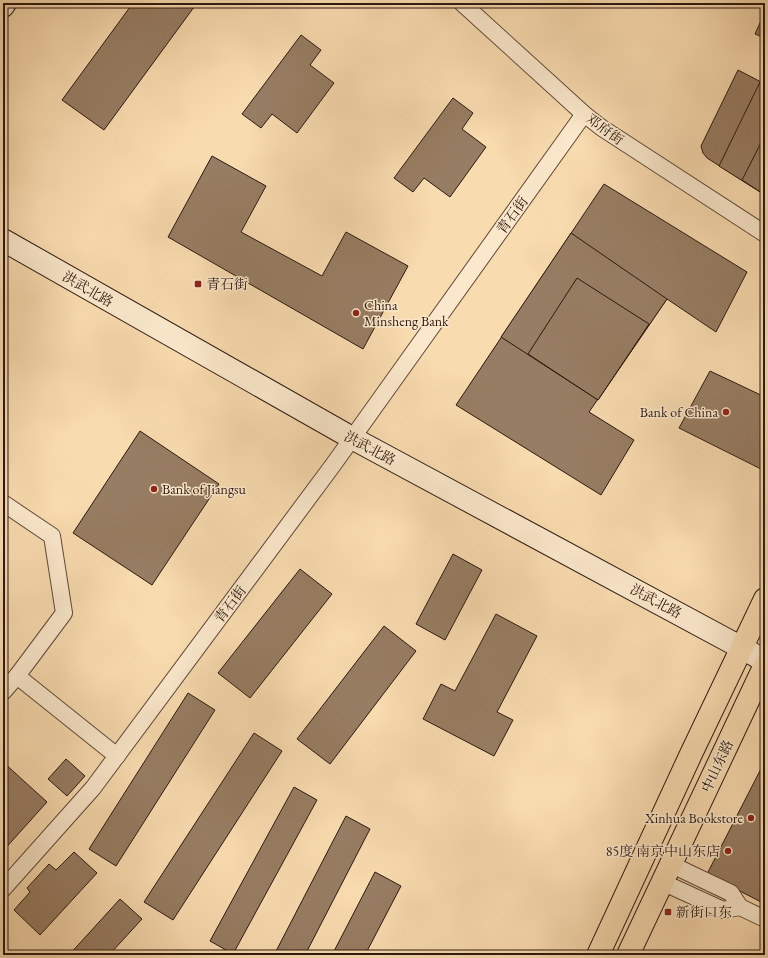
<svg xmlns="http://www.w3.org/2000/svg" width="768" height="958" viewBox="0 0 768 958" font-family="'EB Garamond','Noto Serif SC',serif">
<rect width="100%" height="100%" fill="#f9dbb0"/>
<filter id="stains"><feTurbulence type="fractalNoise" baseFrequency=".005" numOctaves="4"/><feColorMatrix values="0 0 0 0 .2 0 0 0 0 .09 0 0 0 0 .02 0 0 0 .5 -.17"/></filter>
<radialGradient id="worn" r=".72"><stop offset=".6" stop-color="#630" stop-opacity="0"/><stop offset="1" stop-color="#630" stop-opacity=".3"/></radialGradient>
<g fill="#977d63" stroke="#2c180f">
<polygon points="133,3 197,3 104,130 62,100"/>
<polygon points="765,12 765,38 755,34"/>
<polygon points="301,35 321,50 310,65 334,83 297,133 272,114 261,128 242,114"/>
<polygon points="738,70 765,84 765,195 707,158 703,153 701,146"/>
<polygon points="760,82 765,84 765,195 719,166"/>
<polygon points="453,98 473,113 462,129 486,147 450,197 424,178 413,192 394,178"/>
<polygon points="765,135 765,195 742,180"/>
<polygon points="212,156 266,186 241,232 322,276 346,232 408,266 363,349 168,237"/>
<polygon points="604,184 747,272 716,332 667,299 589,412 634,440 601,495 456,405"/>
<polygon points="571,233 667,299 598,400 501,337"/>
<polygon points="577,278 649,324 598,400 528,354"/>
<polygon points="710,371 765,397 765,471 679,428"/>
<polygon points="140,431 219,484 152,585 73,533"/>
<polygon points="453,554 482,570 445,640 416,624"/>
<polygon points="300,569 332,594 250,698 218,673"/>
<polygon points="496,614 537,636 497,712 513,720 494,756 423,719 441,684 455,691"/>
<polygon points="384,626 416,651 330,764 297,739"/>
<polygon points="188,693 215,710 116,866 89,849"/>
<polygon points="254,733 282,751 173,920 144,902"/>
<polygon points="66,759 85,776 67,796 48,779"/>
<polygon points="765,761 765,904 707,874"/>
<polygon points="3,762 47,802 3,851"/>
<polygon points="294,787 317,800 233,954 210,941"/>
<polygon points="346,816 370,829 305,955 274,955"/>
<polygon points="74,852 97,873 40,935 14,910 30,892 27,888 49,864 56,870"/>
<polygon points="375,872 401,886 365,955 332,955"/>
<polygon points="120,899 142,919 109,955 69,955"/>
</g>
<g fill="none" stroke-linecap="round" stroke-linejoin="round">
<g stroke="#5f4937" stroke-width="18">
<g id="street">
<polyline points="462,3 584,114 602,128 765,234"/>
<polyline points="3,503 52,536 64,613 17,676 3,692"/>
<polyline points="17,676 117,756"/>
<polyline points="670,864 731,893 740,907 765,919"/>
<polyline points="662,882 723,910 740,907"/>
<polyline points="3,889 93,788 333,465 584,114"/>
</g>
</g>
<g stroke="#2c180f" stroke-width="24">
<g id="secondary">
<polyline points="3,6 5,3"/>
<polyline points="3,240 352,438 742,648 765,661"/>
</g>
</g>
<g stroke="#2c180f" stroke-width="24">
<g id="primary">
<polyline points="598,955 691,754 765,599"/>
<polyline points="628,955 765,665"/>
</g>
</g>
<use href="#street" stroke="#fbe8cc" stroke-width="16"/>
<use href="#secondary" stroke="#fbe8cc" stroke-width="22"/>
<use href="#primary" stroke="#f9dbb0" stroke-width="22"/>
</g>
<g fill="#8f2418" stroke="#fbe8cc" stroke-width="1.5">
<rect x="194" y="280" width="8" height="8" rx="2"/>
<circle cx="356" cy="313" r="4"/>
<circle cx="726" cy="412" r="4"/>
<circle cx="154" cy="489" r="4"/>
<circle cx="751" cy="818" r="4"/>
<circle cx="728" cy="851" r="4"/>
<rect x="664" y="908" width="8" height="8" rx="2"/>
</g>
<g text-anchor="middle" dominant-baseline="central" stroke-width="3" stroke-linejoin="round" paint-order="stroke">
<g font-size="14" fill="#2c180f" stroke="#fbe8cc">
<text transform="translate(605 129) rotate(36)">邓府街</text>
<text transform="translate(512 215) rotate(-54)">青石街</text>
<text transform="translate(88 289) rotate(30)">洪武北路</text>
<text transform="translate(370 448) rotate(28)">洪武北路</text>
<text transform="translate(656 601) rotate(28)">洪武北路</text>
<text transform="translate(230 604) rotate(-53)">青石街</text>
<text transform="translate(717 766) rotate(-65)">中山东路</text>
</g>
<g font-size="14" fill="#2c180f" stroke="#fbe8cc" text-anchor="start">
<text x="206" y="284">青石街</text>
<text x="364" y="305">China<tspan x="364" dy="16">Minsheng Bank</tspan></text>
<text x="718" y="412" text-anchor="end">Bank of China</text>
<text x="162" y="489">Bank of Jiangsu</text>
<text x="743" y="818" text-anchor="end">Xinhua Bookstore</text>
<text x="720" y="851" text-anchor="end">85度 南京中山东店</text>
<text x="676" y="912">新街口东</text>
</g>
</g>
<rect width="768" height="958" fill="none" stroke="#f9dbb0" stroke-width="16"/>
<rect x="4" y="4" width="760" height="950" fill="none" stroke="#2c180f" stroke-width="2"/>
<rect x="8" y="8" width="752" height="942" fill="none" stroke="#2c180f"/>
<rect width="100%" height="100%" filter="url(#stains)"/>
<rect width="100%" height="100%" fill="url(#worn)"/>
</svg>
